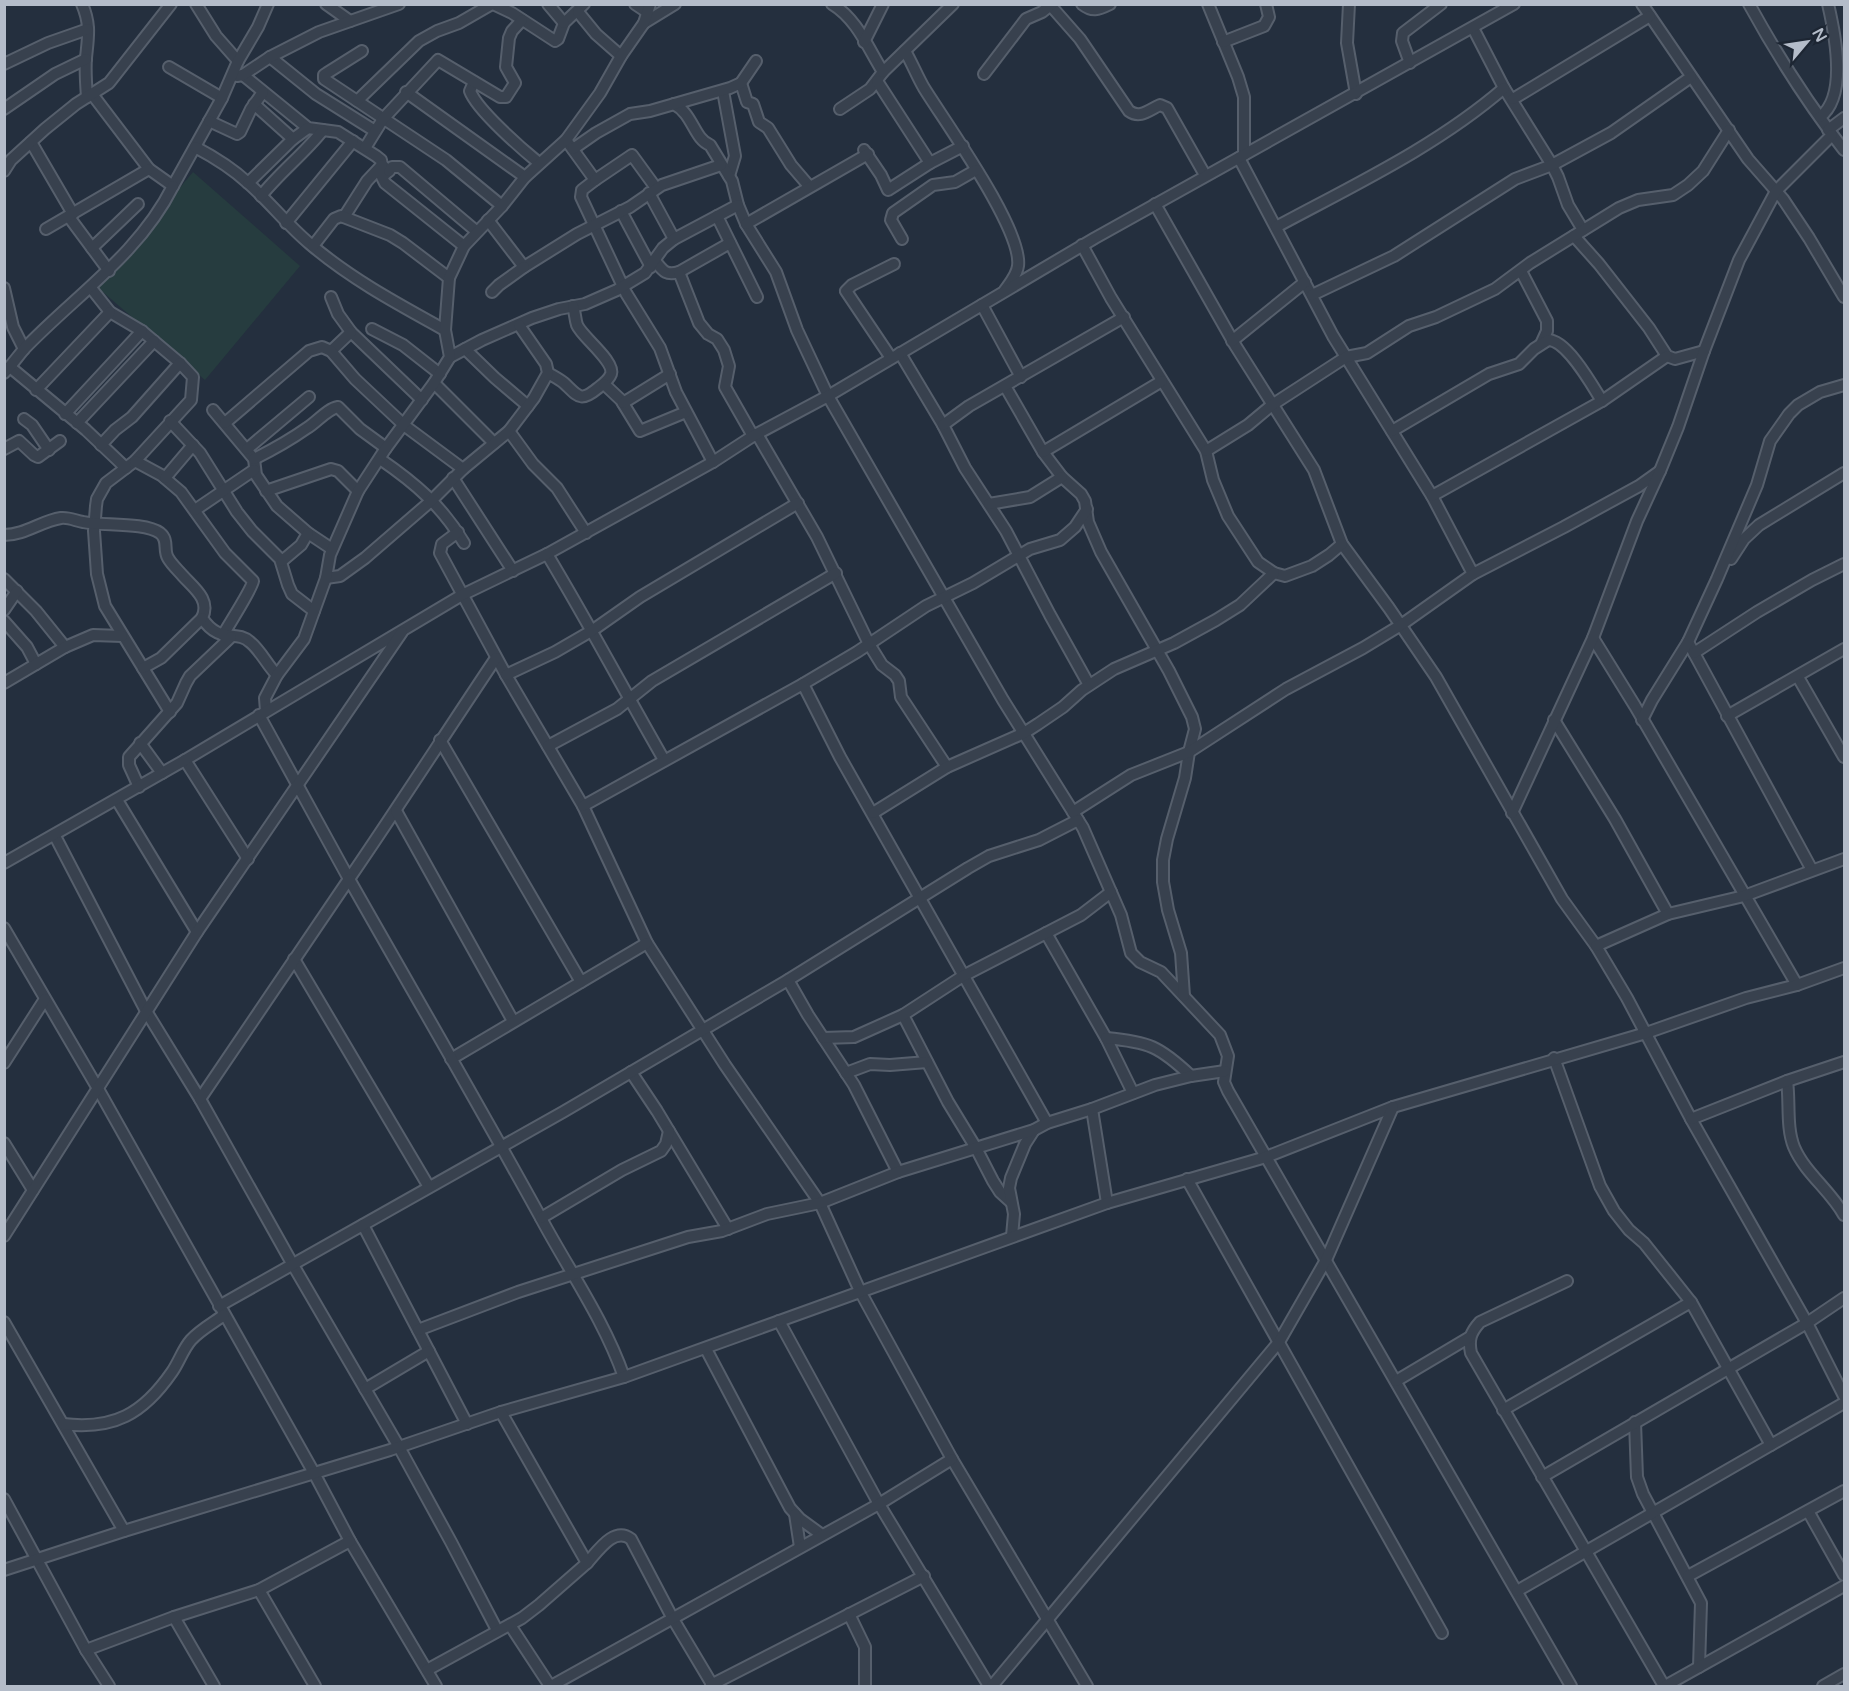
<svg xmlns="http://www.w3.org/2000/svg" width="1849" height="1691" viewBox="0 0 1849 1691" font-family="'Varela Round',sans-serif">
<rect width="100%" height="100%" fill="#242f3e"/>
<polygon fill="#263c3f" points="193,172 300,266 205,380 97,287"/>
<g fill="none" stroke-linecap="round" stroke-linejoin="round">
<g stroke="#565f6c" stroke-width="14">
<g id="street">
<path d="M82 4C91 25 88 37 86 58 85 70 86 84 87 97"/>
<polyline points="196,4 216,36 238,61"/>
<polyline points="326,4 350,21"/>
<polyline points="493,4 512,13 555,41 558,39 564,23 584,4"/>
<polyline points="548,4 564,23"/>
<polyline points="635,4 647,12"/>
<path d="M832 4C857 19 868 48 883 72L870 89 840 109"/>
<path d="M1082 4C1092 12 1098 10 1110 4"/>
<polyline points="1208,4 1238,77 1244,97 1244,155"/>
<polyline points="1349,4 1347,43 1356,94"/>
<polyline points="1642,4 1748,159 1783,199 1809,238 1844,297"/>
<path d="M1749 4C1777 55 1809 105 1844 150"/>
<path d="M1051 6 1080 39 1129 111C1140 119 1149 110 1160 105L1167 108 1205 175"/>
<polyline points="578,12 596,34 621,56"/>
<polyline points="644,23 675,4"/>
<polyline points="1473,28 1504,88 1552,165 1558,177 1568,205 1583,230"/>
<polyline points="864,42 883,4"/>
<polyline points="1223,42 1264,26 1269,17 1266,4"/>
<polyline points="362,51 327,73 324,75 324,79 446,160 502,206"/>
<path d="M905 51C912 63 917 76 924 88 945 122 1023 230 1018 266 1017 275 1010 283 1005 290"/>
<polyline points="270,57 316,94 375,131"/>
<polyline points="1410,63 1402,41 1403,33 1441,4"/>
<polyline points="4,64 48,43 88,29"/>
<polyline points="169,67 222,98"/>
<polyline points="883,72 953,4"/>
<polyline points="984,74 1026,19 1042,12 1052,4"/>
<polyline points="243,75 308,128 338,132 376,156 381,160 382,165 389,171 382,177 385,183 464,246"/>
<polyline points="237,76 243,75 270,57 319,32 399,4"/>
<polyline points="877,81 930,163"/>
<path d="M474 82 470 91C477 110 522 149 539 163"/>
<polyline points="741,83 747,102 753,104 759,122 768,128 791,165 809,186"/>
<polyline points="723,91 735,156 729,176"/>
<polyline points="406,92 525,177"/>
<polyline points="92,94 149,169 173,186 222,98 238,61 258,27 268,4"/>
<polyline points="1513,99 1650,16"/>
<polyline points="357,101 419,41 437,31 459,23 492,4"/>
<polyline points="254,104 293,139"/>
<path d="M674 104C693 114 694 139 710 145L732 181 738 205 746 224 776 272 797 330 828 396 1003 700 1083 828 1121 915 1131 953 1140 962 1161 972 1220 1035 1228 1056 1224 1082 1228 1091 1571 1686"/>
<polyline points="4,109 55,74 86,59"/>
<path d="M1820 117C1848 96 1835 34 1828 4"/>
<polyline points="209,121 237,134 240,132 251,109 263,92"/>
<polyline points="1828,130 1844,118"/>
<polyline points="566,140 595,180 582,190 581,197 626,293 660,348 676,392 713,462"/>
<polyline points="31,142 73,214"/>
<path d="M195 147C214 157 232 168 248 183 270 202 287 225 310 244 351 279 398 304 445 330"/>
<polyline points="365,148 383,119 438,60 500,97 506,97 515,83 506,67 509,38 512,31 522,20"/>
<polyline points="573,149 596,133 630,114 650,111 730,88 741,83 756,61"/>
<polyline points="864,150 881,175 888,190 930,163 963,146"/>
<polyline points="1239,158 1333,336 1432,496 1473,574"/>
<polyline points="4,171 11,160 45,129 76,104 109,83 171,4"/>
<polyline points="389,171 392,167 400,167 476,231"/>
<polyline points="595,180 632,155 656,188"/>
<polyline points="248,183 293,139 308,128"/>
<polyline points="649,193 674,239"/>
<path d="M261 196C280 172 304 154 323 130"/>
<polyline points="1155,204 1235,345 1314,470 1342,544 1389,608 1436,677 1562,899 1596,946 1627,998 1691,1119 1807,1323 1844,1396"/>
<polyline points="621,211 651,267"/>
<polyline points="717,216 757,297"/>
<polyline points="69,217 109,271"/>
<polyline points="344,217 367,181 382,165"/>
<polyline points="488,220 524,267 577,234 630,207 662,185 721,165"/>
<polyline points="286,223 353,141"/>
<polyline points="746,224 868,154"/>
<path d="M1276 227C1354 185 1437 146 1504 88"/>
<polyline points="46,229 149,169"/>
<polyline points="1574,236 1599,264 1649,328 1667,356 1675,359 1704,351"/>
<polyline points="902,239 891,220 893,213 933,185 955,182 976,170"/>
<polyline points="1082,245 1111,298 1206,451 1213,480 1228,516 1258,562 1274,573 1285,576 1312,566 1329,555 1342,544"/>
<polyline points="313,246 334,219 341,216 390,235 403,243 449,278"/>
<polyline points="92,248 138,204"/>
<path d="M655 261C663 271 666 276 679 272L730 243"/>
<polyline points="1521,271 1547,321 1547,331 1542,342"/>
<polyline points="679,272 699,323 708,334 717,339 724,350 729,366 725,387 753,436"/>
<polyline points="4,288 13,327 24,349"/>
<polyline points="91,288 110,312 142,331 180,363 193,377 191,400 135,461 106,483 97,499 96,506 94,531 97,574 105,606 170,712"/>
<polyline points="492,292 499,285 524,267"/>
<polyline points="1312,295 1394,256 1515,179 1552,165 1611,133 1691,77"/>
<polyline points="331,297 338,314 351,332 422,400"/>
<polyline points="982,305 1021,377"/>
<polyline points="372,329 403,345 440,374"/>
<polyline points="1232,341 1305,282"/>
<polyline points="465,349 495,378 528,406"/>
<polyline points="331,351 351,332"/>
<polyline points="900,353 943,425 965,468 1006,531 1050,615 1089,685"/>
<polyline points="450,357 482,340 532,318 559,309 585,304 617,290 645,273 663,248 674,239 738,205"/>
<polyline points="891,358 846,291 852,285 894,264"/>
<polyline points="10,367 86,430 126,468"/>
<path d="M4 373C12 365 18 356 25 348 76 295 139 254 173 186"/>
<path d="M548 373C553 376 559 379 564 383 578 396 580 403 598 388 602 385 609 380 611 374 615 361 582 337 577 325 575 319 575 312 573 306"/>
<polyline points="434,383 494,443"/>
<polyline points="604,384 621,400 640,431 686,412"/>
<polyline points="1005,386 1043,452 1062,477 1081,494 1085,501 1088,522 1101,552 1169,671 1192,717 1195,729 1189,752 1185,778 1167,839 1163,860 1163,882 1168,910 1181,953 1184,996"/>
<polyline points="36,390 110,312"/>
<polyline points="623,403 670,374"/>
<polyline points="213,410 254,459 256,475 277,506 308,533 332,549"/>
<polyline points="65,414 142,331"/>
<polyline points="24,419 32,425 49,450"/>
<polyline points="170,421 200,453 237,512 252,531 280,559 288,585 292,594 314,611"/>
<polyline points="77,423 154,341"/>
<polyline points="225,423 309,351 322,347 331,351 355,379 405,426 463,469"/>
<polyline points="943,425 969,406 1124,317"/>
<polyline points="509,431 533,464 557,488 586,533"/>
<path d="M1392 431 1489 374 1519 364 1534 349 1548 340C1567 340 1592 385 1602 401"/>
<polyline points="757,434 817,537 869,644 882,665 895,675 899,681 901,697 947,767"/>
<polyline points="101,445 115,430 132,417 180,363"/>
<polyline points="4,449 19,441 34,455 38,457 60,441"/>
<polyline points="247,449 309,397"/>
<polyline points="1206,451 1248,425 1272,405 1346,357 1367,353 1409,326 1436,317 1495,289 1530,263 1619,208 1638,200 1673,195 1688,185 1703,171 1729,130"/>
<polyline points="1043,452 1162,381"/>
<path d="M254 459C272 450 290 440 307 428 317 422 327 409 338 407L360 429 386 448"/>
<path d="M380 459C415 483 442 506 464 543"/>
<path d="M135 461 161 475 181 492 225 553 253 581C252 589 229 624 223 635"/>
<polyline points="165,478 193,445"/>
<polyline points="453,478 513,571"/>
<polyline points="266,491 331,469 338,471 358,491"/>
<polyline points="1432,496 1602,401 1667,356"/>
<polyline points="989,504 1030,497 1062,477"/>
<polyline points="195,510 254,470"/>
<polyline points="458,532 442,544 440,553 506,675 583,806 647,943 725,1065 820,1203 860,1291 952,1459 1087,1686"/>
<path d="M4 535C25 535 41 521 61 518 69 517 76 521 83 522 102 526 145 522 160 533 169 540 163 550 168 558 172 565 178 570 183 576 194 588 211 600 202 618 220 645 236 629 250 642 261 651 267 665 277 675"/>
<path d="M547 554C588 622 625 692 664 760"/>
<polyline points="1731,559 1744,539 1759,525 1844,473"/>
<polyline points="282,561 301,545 308,533"/>
<polyline points="326,578 340,576 365,558 431,501 463,469 509,431 534,398 548,373 546,364 519,325"/>
<polyline points="4,579 36,611 65,647"/>
<polyline points="4,610 17,591"/>
<polyline points="4,621 27,647 36,664"/>
<polyline points="1593,638 1635,706 1797,985"/>
<polyline points="1688,642 1812,870"/>
<polyline points="1694,653 1757,612 1812,580 1844,564"/>
<polyline points="143,668 161,658 202,618"/>
<polyline points="506,675 555,652 593,630 640,597 798,503"/>
<polyline points="1798,677 1844,757"/>
<polyline points="4,683 65,647 93,635 122,636"/>
<polyline points="803,684 857,652 926,606 973,583 1030,549 1060,540 1075,527 1087,509"/>
<polyline points="266,711 265,698 277,675 304,639 326,578 330,555 358,491 386,448 434,383 450,357 445,330 449,278 464,246 502,206 525,177 566,140 600,93 621,56 644,23 650,4"/>
<path d="M259 715 349 879C399 806 447 731 496 658"/>
<polyline points="1727,716 1844,649"/>
<polyline points="1554,720 1615,819 1668,914"/>
<polyline points="1642,720 1652,700 1688,642 1717,579 1757,485 1770,441 1789,414 1798,405 1820,392 1844,385"/>
<polyline points="440,740 581,982"/>
<polyline points="140,743 162,773"/>
<polyline points="548,746 617,709 652,681 836,573"/>
<polyline points="185,760 248,859"/>
<polyline points="139,787 129,765 129,757 177,703 186,683 190,676 231,637"/>
<polyline points="117,800 197,932"/>
<polyline points="583,806 803,684 840,757 1047,1123"/>
<polyline points="396,811 513,1021"/>
<polyline points="1073,812 1131,775 1189,752 1286,689 1363,648 1401,625 1473,574 1564,527 1639,486 1660,471"/>
<polyline points="873,813 947,767 1024,733 1038,724 1063,707 1082,690 1114,669 1174,643 1216,620 1240,605 1274,573"/>
<polyline points="1512,813 1593,638 1637,521 1660,471 1678,427 1704,351 1739,260 1776,191 1832,135"/>
<polyline points="55,836 146,1011 200,1099 293,1265 399,1447 451,1542 497,1630"/>
<polyline points="4,863 185,760 462,595 547,554 713,462 753,436 828,396 1095,238 1514,4"/>
<polyline points="4,928 97,1087 314,1473 350,1541 436,1686"/>
<polyline points="1046,933 1106,1038 1133,1093"/>
<polyline points="1596,946 1668,914 1744,896 1844,859"/>
<polyline points="294,959 429,1187"/>
<polyline points="788,980 808,1015 854,1085 898,1172"/>
<polyline points="903,1015 948,1102 976,1148 993,1181 1000,1192 1011,1202"/>
<polyline points="823,1038 854,1037 903,1015 963,976 1081,915 1111,892"/>
<path d="M1106 1038C1149 1042 1159 1046 1191 1076"/>
<polyline points="1554,1058 1600,1186 1614,1211 1629,1230 1644,1243 1691,1302 1771,1445"/>
<polyline points="451,1059 647,943"/>
<polyline points="4,1063 45,999"/>
<polyline points="631,1072 657,1111 728,1229"/>
<polyline points="846,1073 870,1064 890,1065 927,1062"/>
<path d="M1787 1081C1790 1102 1786 1127 1794 1147 1805 1173 1830 1190 1844 1215"/>
<path d="M200 1099 349 879C413 992 479 1105 542 1220 570 1272 604 1320 624 1377"/>
<polyline points="1092,1109 1107,1203"/>
<polyline points="1691,1119 1787,1081 1844,1062"/>
<polyline points="4,1143 33,1190"/>
<polyline points="1187,1179 1442,1633"/>
<polyline points="541,1218 622,1170 661,1151 666,1144 669,1131"/>
<polyline points="363,1225 467,1424"/>
<polyline points="4,1236 197,932 402,632"/>
<polyline points="1012,1236 1014,1214 1009,1188 1011,1178 1025,1144 1034,1130"/>
<path d="M1567 1281 1480 1322C1471 1332 1468 1339 1471 1353L1664 1686"/>
<polyline points="219,1306 563,1112 788,980 968,868 989,856 1039,840 1078,820"/>
<polyline points="779,1321 879,1504 989,1686"/>
<polyline points="4,1322 124,1531"/>
<polyline points="418,1330 518,1292 688,1237 722,1231 767,1214 820,1203 898,1172 1034,1130 1047,1123 1092,1109 1155,1085 1191,1076 1225,1071"/>
<polyline points="706,1349 790,1508 800,1519 822,1535"/>
<polyline points="1396,1381 1470,1337"/>
<polyline points="365,1389 429,1351"/>
<polyline points="1503,1410 1691,1302"/>
<polyline points="1635,1422 1637,1477 1643,1494 1701,1603 1699,1667"/>
<path d="M63 1424C114 1430 143 1414 172 1372 179 1362 183 1349 191 1340 200 1330 213 1323 224 1315"/>
<polyline points="1542,1477 1807,1323 1844,1298"/>
<polyline points="4,1499 86,1650 109,1686"/>
<polyline points="1808,1511 1844,1575"/>
<polyline points="795,1514 800,1547"/>
<path d="M587 1563C598 1551 614 1526 631 1539L673 1619 713 1686"/>
<polyline points="4,1570 124,1531 390,1450 501,1412 624,1377 1107,1203 1266,1157 1393,1107 1646,1033 1746,998 1797,985 1844,968"/>
<polyline points="1688,1576 1844,1491"/>
<polyline points="259,1590 315,1686"/>
<polyline points="1517,1591 1844,1403"/>
<polyline points="849,1614 865,1647 865,1686"/>
<polyline points="174,1617 214,1686"/>
<polyline points="510,1625 550,1686"/>
<polyline points="86,1650 174,1617 259,1590 350,1541"/>
<polyline points="427,1670 522,1618 539,1605 587,1563 501,1412"/>
<polyline points="711,1685 924,1576"/>
<polyline points="551,1686 879,1504 952,1459"/>
<polyline points="992,1686 1279,1342 1326,1260 1393,1107"/>
<polyline points="1665,1686 1844,1586"/>
<polyline points="1823,1686 1844,1674"/>
</g>
</g>
<use href="#street" stroke="#38414e" stroke-width="10"/>
</g>
<rect width="1849" height="1691" fill="none" stroke="#b4bcc9" stroke-width="12"/>
<g transform="translate(1807 42) rotate(61)" stroke="#1d2633" stroke-width="4.5" paint-order="stroke">
<path d="M0-4.5L10 22L0 15L-10 22Z" fill="#b4bcc9"/>
<text y="-9" font-size="16" font-weight="bold" text-anchor="middle" fill="#b4bcc9">N</text>
</g>
</svg>
